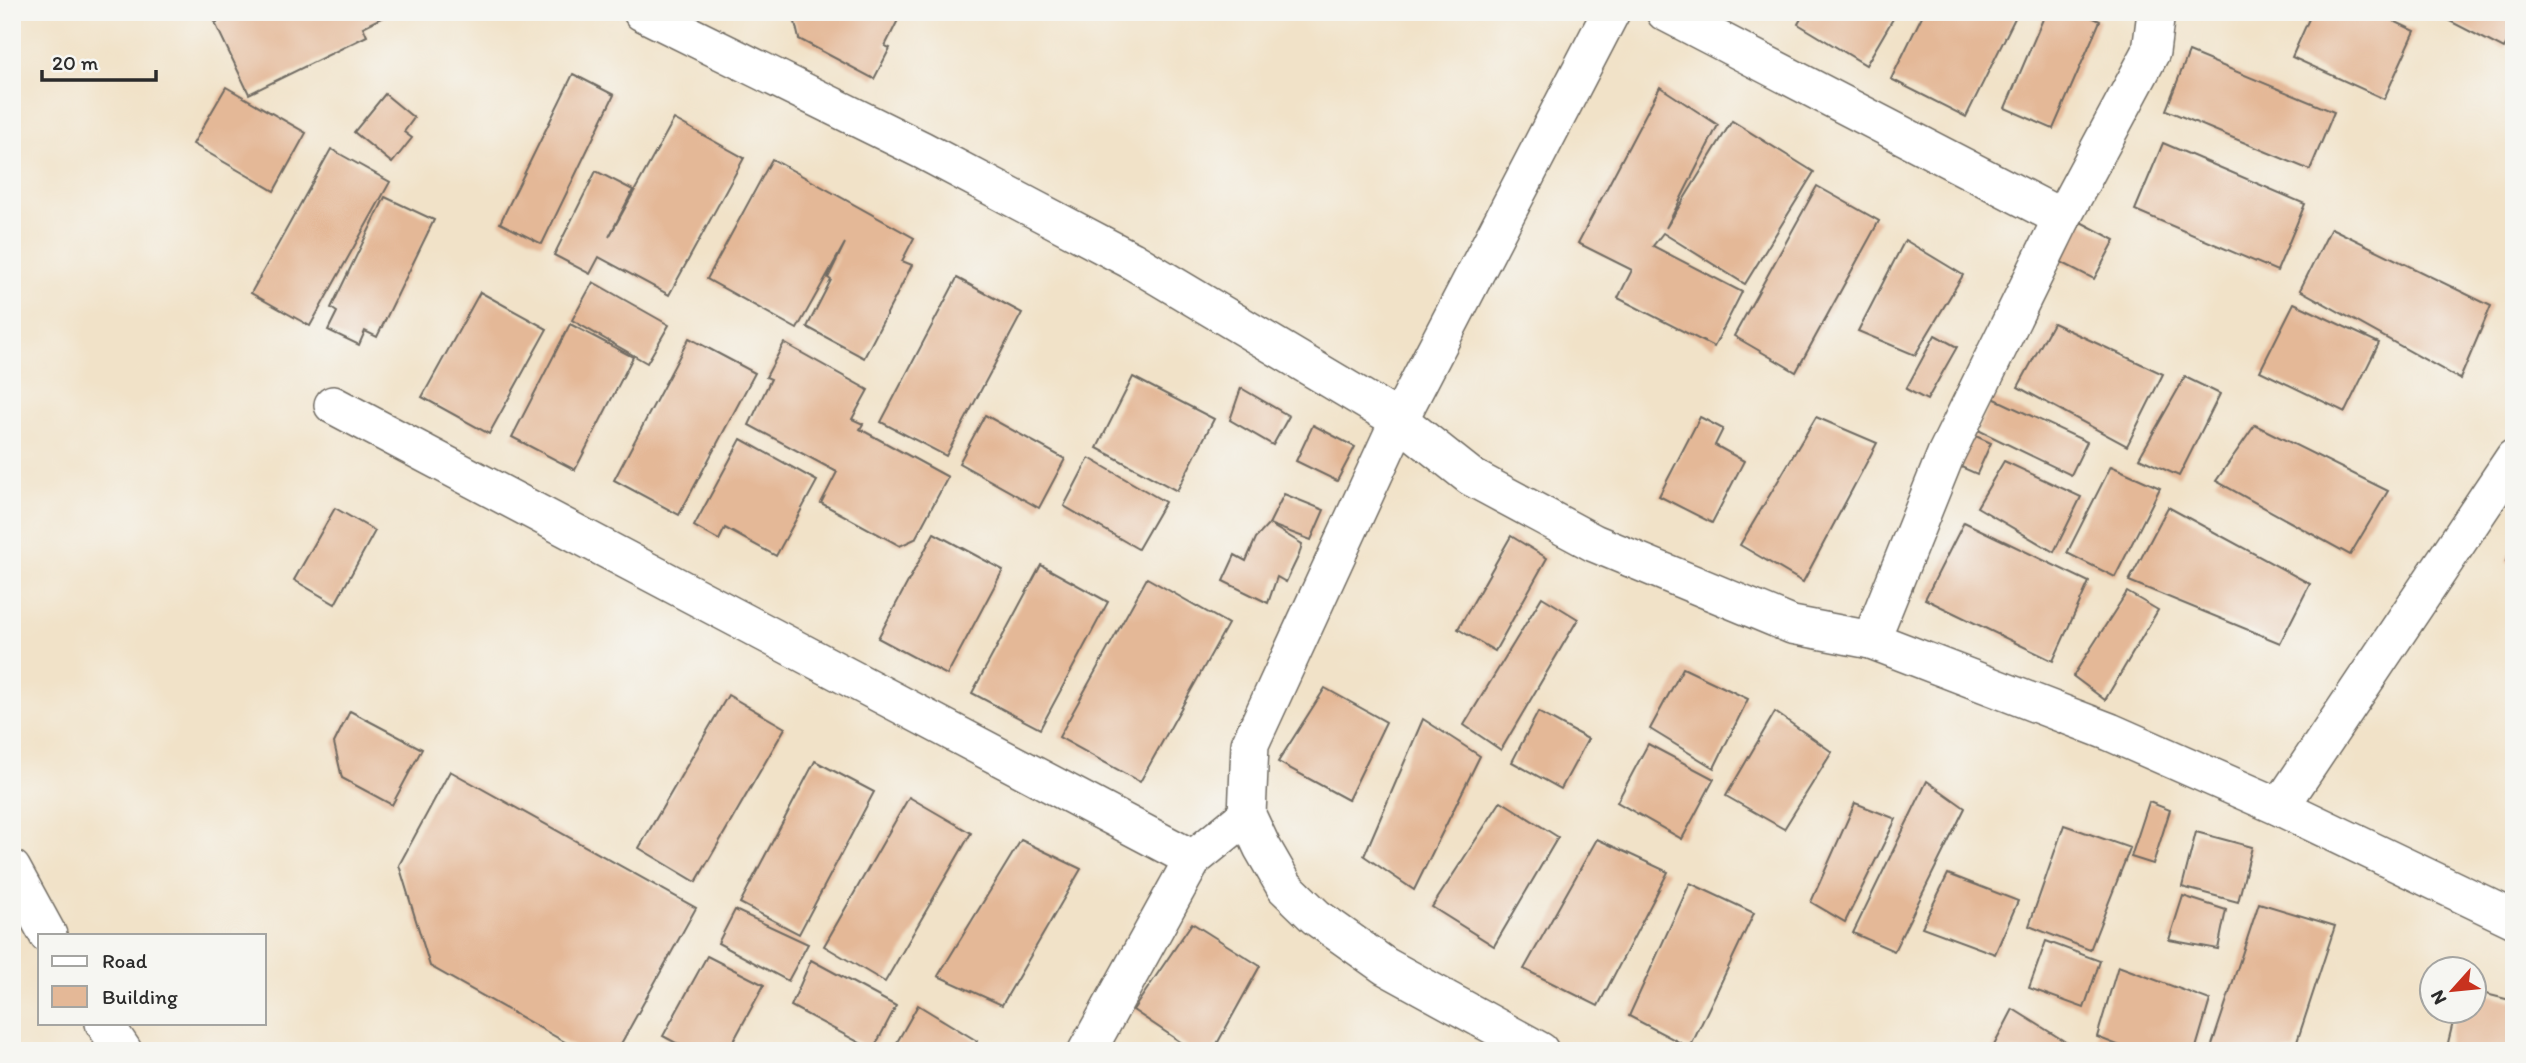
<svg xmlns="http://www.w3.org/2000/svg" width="2526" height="1063" viewBox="0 0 2526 1063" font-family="Itim,sans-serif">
<rect width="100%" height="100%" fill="#f6f6f2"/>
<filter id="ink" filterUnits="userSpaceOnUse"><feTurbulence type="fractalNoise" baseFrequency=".0143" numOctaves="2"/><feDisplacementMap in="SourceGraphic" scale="14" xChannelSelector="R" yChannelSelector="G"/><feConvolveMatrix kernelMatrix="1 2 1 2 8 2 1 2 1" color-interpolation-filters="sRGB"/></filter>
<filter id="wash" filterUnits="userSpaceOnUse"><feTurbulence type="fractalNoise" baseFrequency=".00686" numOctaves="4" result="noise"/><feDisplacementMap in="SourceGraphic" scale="28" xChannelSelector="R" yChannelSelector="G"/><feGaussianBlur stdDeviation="1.57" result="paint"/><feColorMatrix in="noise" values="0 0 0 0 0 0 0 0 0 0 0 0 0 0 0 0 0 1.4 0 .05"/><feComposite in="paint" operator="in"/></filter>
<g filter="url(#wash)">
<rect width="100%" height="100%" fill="#f1e2c8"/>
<g id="blocks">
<g fill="#e4b897">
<polygon points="236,12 393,12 363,27 367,36 249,94 215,23"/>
<polygon points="777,12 902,12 885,46 890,48 874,79 799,39 795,22"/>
<polygon points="1805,12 1897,12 1866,65 1798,24"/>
<polygon points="1924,12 2018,12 1966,117 1891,79"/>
<polygon points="2046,12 2081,12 2100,21 2053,129 2005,108"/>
<polygon points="2312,12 2375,12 2415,31 2384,99 2292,57"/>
<polygon points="2442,12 2514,12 2514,31 2504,49 2440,16"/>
<polygon points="2189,52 2334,112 2310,170 2166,110"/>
<polygon points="573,74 614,95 542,244 500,223"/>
<polygon points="226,87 306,133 274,191 193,144"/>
<polygon points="1660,87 1718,125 1666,228 1732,121 1814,172 1745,284 1663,233 1653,246 1742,292 1714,347 1618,298 1632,270 1578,243"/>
<polygon points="385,94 414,118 404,132 412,138 392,163 354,132"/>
<polygon points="674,119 744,158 669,295 599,257 590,274 554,255 596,171 633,190 609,237"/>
<polygon points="2163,143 2305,204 2277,271 2135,210"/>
<polygon points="331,149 390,182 310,326 251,293"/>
<polygon points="772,159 914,238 902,261 912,265 864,358 807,327 831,280 828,278 845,243 797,329 707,279"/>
<polygon points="1817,186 1879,221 1796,372 1734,336"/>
<polygon points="385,197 434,220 377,337 365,331 359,345 328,330 337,312 331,308"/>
<polygon points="2073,218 2115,240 2094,279 2053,258"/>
<polygon points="2331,228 2491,306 2460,379 2300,290"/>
<polygon points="1905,240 1963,275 1915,355 1858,331"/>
<polygon points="957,278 1022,313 946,456 881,422"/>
<polygon points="593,282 669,325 647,363 572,320"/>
<polygon points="480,292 547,329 489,434 422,397"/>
<polygon points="2294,303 2379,343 2345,412 2260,371"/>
<polygon points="2053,323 2163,374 2127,446 2018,387"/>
<polygon points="570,324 633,357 575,470 512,437"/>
<polygon points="1935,335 1957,347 1927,400 1906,389"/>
<polygon points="689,338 755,373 679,515 614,480"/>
<polygon points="784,343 868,390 852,419 863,424 860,429 948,477 915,539 900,546 821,503 837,472 749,425 771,379 766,377"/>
<polygon points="1133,377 1214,419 1177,491 1097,448"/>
<polygon points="2185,377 2220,394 2179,476 2139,458"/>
<polygon points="1241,388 1289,416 1273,445 1230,420"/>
<polygon points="1993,398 2087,442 2071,475 1978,430"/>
<polygon points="985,415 1065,459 1039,508 959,463"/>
<polygon points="1700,417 1723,429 1715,445 1744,461 1712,523 1659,496"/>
<polygon points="1816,417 1877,443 1803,582 1740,545"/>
<polygon points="1313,425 1355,447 1337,481 1296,461"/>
<polygon points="2255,425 2388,491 2350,555 2216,481"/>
<polygon points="1967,432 1991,443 1977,474 1952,463"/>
<polygon points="741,439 817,481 776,556 725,528 719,540 694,526"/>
<polygon points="1089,458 1165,502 1138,549 1064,506"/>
<polygon points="2004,461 2081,497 2054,552 1977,507"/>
<polygon points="2111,466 2160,488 2115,577 2067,553"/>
<polygon points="1284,494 1324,510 1311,540 1269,524"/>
<polygon points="2168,507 2310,584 2280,643 2129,581"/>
<polygon points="335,508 375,531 335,604 294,580"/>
<polygon points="1964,522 2089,582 2053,661 1925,599"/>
<polygon points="1269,524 1302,544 1299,555 1286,582 1277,577 1268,603 1223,581 1235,555 1246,561 1256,538"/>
<polygon points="934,533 1003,570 947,675 878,638"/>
<polygon points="1511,536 1547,558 1495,651 1458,629"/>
<polygon points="2514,546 2514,565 2506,561"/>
<polygon points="1041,565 1108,602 1040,729 972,693"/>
<polygon points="1147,578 1228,624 1140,782 1059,737"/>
<polygon points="2127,592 2158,610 2105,700 2073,676"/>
<polygon points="1542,597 1578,619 1501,750 1464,725"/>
<polygon points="1683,668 1748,699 1714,768 1650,729"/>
<polygon points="1325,688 1386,722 1348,800 1278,762"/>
<polygon points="728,695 785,728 696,882 639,848"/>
<polygon points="350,711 422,749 392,805 342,778 334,743"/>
<polygon points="1538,712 1588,739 1561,789 1512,762"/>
<polygon points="1775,712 1832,752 1784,829 1726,796"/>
<polygon points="1423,719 1480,756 1414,890 1364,856"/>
<polygon points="1648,744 1714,779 1682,839 1617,802"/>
<polygon points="815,761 874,792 799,934 740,903"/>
<polygon points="450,771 696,908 617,1051 581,1051 430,966 399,865"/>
<polygon points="1927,781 1965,808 1894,951 1853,933"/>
<polygon points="909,797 971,833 885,982 824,946"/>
<polygon points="1501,801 1558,837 1494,946 1432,907"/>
<polygon points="2149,802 2170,810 2153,864 2131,857"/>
<polygon points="1855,803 1896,819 1845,922 1811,902"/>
<polygon points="2064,825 2130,848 2090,950 2029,926"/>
<polygon points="2196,832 2252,847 2238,902 2182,887"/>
<polygon points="1597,839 1668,872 1598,1006 1524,969"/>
<polygon points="1021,840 1081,869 1002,1005 938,976"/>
<polygon points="1948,874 2018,901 1995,954 1922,927"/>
<polygon points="1690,883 1754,913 1690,1048 1629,1016"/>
<polygon points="2183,896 2226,910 2218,949 2169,940"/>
<polygon points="2259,903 2335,926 2294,1051 2210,1051"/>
<polygon points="735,910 808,944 788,981 718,943"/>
<polygon points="1192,923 1260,966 1213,1051 1194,1051 1133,1010"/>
<polygon points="2046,941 2100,961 2084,1008 2029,988"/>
<polygon points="707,956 764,985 728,1051 691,1051 663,1036"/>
<polygon points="811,960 896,1006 873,1050 791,1006"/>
<polygon points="2118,966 2210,1000 2195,1051 2133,1051 2097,1037"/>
<polygon points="2474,991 2514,1001 2514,1051 2446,1051 2456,1010 2474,1010"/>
<polygon points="918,1005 977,1041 971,1051 892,1051"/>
<polygon points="2013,1009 2080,1051 1991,1051"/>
</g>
</g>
</g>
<g filter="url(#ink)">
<use href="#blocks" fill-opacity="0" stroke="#706b62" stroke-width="2"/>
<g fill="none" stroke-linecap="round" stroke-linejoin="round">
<g stroke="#706b62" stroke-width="40">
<g id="minor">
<polyline points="642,12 922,150 1131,260 1399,420 1471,477 1594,543 1792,625 1871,640 2110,732 2280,807 2514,919"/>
<polyline points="1665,12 2062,218"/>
<polyline points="333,405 1193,859"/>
<polyline points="1871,640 1946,454 2062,218 2151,52 2156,12"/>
<polyline points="2280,807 2514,458"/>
<polyline points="12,869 48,935"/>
<polyline points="104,1023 123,1051"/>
<polyline points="1087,1051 1193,859 1247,815"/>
<polyline points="1540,1051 1385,966 1316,917 1285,887 1262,847 1247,815 1250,744 1399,420 1611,12"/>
</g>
</g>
<use href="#minor" stroke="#fff" stroke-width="37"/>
</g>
</g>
<rect width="2526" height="1063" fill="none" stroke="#f6f6f2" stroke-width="42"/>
<rect x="38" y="934" width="228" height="91" fill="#f6f6f2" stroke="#a5a5a2" stroke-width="2"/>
<rect x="52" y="956" width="35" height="10" fill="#ffffff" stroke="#a5a5a2" stroke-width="2"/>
<text x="102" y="968" font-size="21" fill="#2b2b2b">Road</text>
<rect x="52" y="986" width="35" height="21" fill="#e4b897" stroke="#a5a5a2" stroke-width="2"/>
<text x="102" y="1004" font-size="21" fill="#2b2b2b">Building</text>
<g transform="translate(2453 990) rotate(243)"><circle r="33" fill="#f6f6f2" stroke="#a5a5a2" stroke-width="2"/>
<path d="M0-5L12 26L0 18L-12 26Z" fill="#c8321e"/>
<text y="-10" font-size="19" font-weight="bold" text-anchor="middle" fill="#2b2b2b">N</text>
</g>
<path d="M42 70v10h114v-10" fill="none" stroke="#2b2b2b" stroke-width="3.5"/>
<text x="52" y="70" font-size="21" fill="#2b2b2b" stroke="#f6f6f2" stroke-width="5" paint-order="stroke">20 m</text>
</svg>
